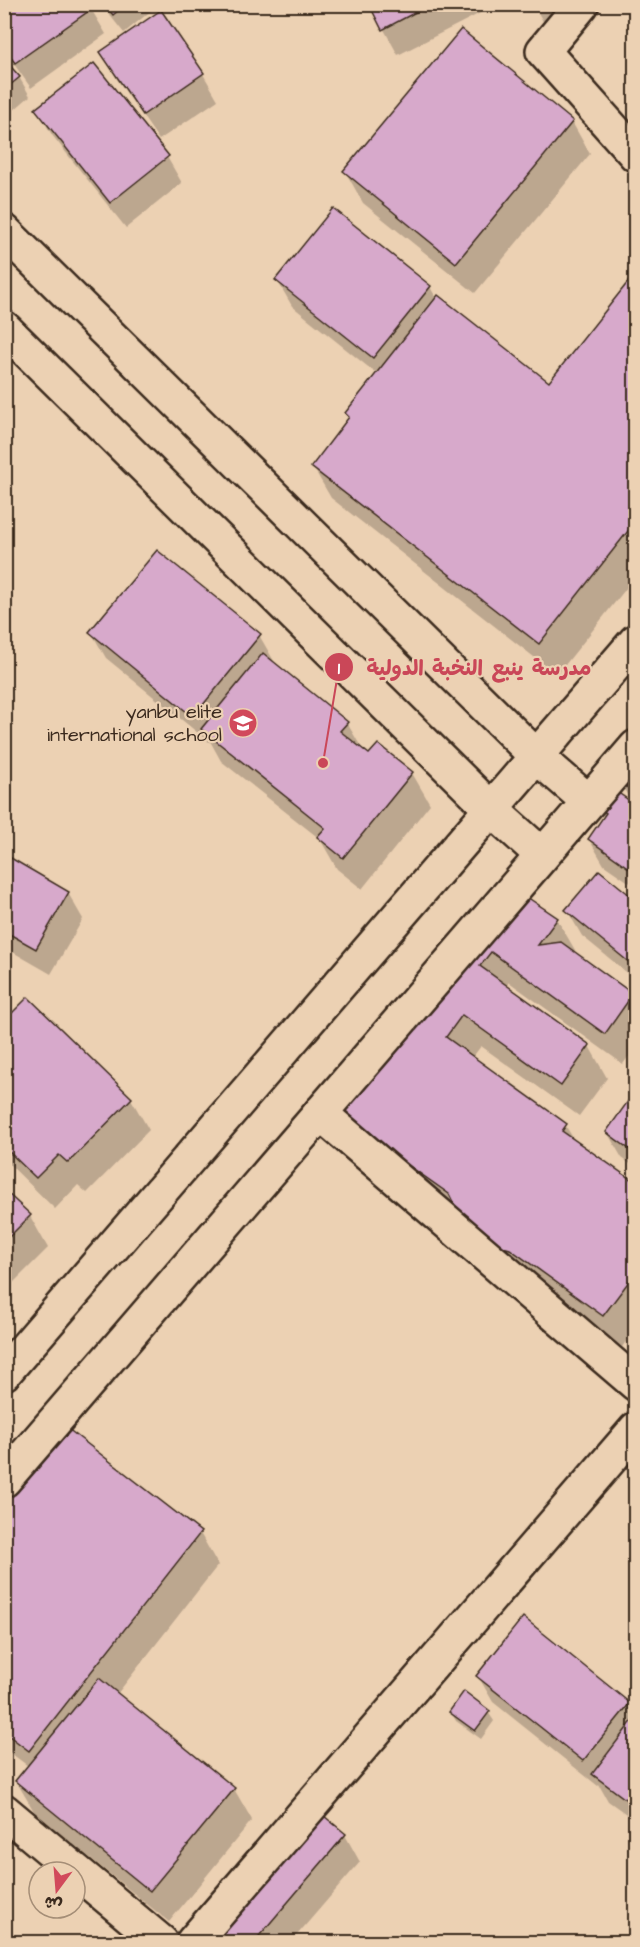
<svg xmlns="http://www.w3.org/2000/svg" width="640" height="1947" viewBox="0 0 640 1947" font-family="'Architects Daughter','Playpen Sans Arabic',sans-serif">
<rect width="100%" height="100%" fill="#ecd1b3"/>
<filter id="ink" filterUnits="userSpaceOnUse"><feTurbulence type="fractalNoise" baseFrequency=".0167" numOctaves="2"/><feDisplacementMap in="SourceGraphic" scale="12" xChannelSelector="R" yChannelSelector="G"/><feConvolveMatrix kernelMatrix="1 2 1 2 8 2 1 2 1" color-interpolation-filters="sRGB"/></filter>
<g filter="url(#ink)">
<g fill="#0003">
<polygon points="4,4 91,9 106,34 31,88 4,50"/>
<polygon points="101,4 158,4 158,5 124,33"/>
<polygon points="370,4 496,4 496,5 398,55"/>
<polygon points="533,4 589,4 544,23"/>
<polygon points="161,12 203,74 218,100 159,140 117,79 102,53"/>
<polygon points="461,31 572,122 590,154 475,293 363,203 345,171"/>
<polygon points="4,61 19,77 30,96 14,110 4,99"/>
<polygon points="37,109 167,157 182,183 126,228 52,135"/>
<polygon points="636,275 636,576 557,675 331,498 313,467 350,419 347,414 377,374 292,306 277,280 430,287 437,299 550,384"/>
<polygon points="4,553 10,562 4,568"/>
<polygon points="91,632 259,635 274,661 273,663 347,723 364,752 412,773 430,804 362,889 337,869 320,839 221,761 210,741 209,742 106,658"/>
<polygon points="636,766 636,887 604,865 589,839 604,818 597,805 634,806 619,781"/>
<polygon points="4,856 68,893 83,919 51,974 4,947"/>
<polygon points="515,891 557,919 575,950 573,953 632,995 636,1002 636,1047 623,1064 509,982 506,986 589,1046 607,1078 579,1116 481,1046 472,1058 565,1125 575,1141 636,1185 636,1328 622,1347 530,1281 352,1142"/>
<polygon points="636,902 636,980 582,936 567,910"/>
<polygon points="4,1023 131,1099 149,1130 87,1193 78,1185 55,1209 4,1159"/>
<polygon points="636,1093 636,1168 622,1158 607,1132"/>
<polygon points="4,1192 30,1216 48,1248 4,1292"/>
<polygon points="4,1502 200,1533 218,1565 117,1694 234,1789 252,1820 169,1922 35,1813 16,1781 28,1766 4,1748"/>
<polygon points="478,1676 629,1704 636,1715 636,1821 608,1801 599,1785 598,1786 493,1702"/>
<polygon points="451,1712 488,1712 494,1721 481,1739 456,1721"/>
<polygon points="345,1835 360,1862 291,1942 224,1942 214,1926"/>
<polygon points="438,1937 446,1942 434,1942"/>
</g>
<g fill="#d7a9cb" stroke="#3b2a1e" stroke-width="1.5">
<polygon points="4,4 90,4 93,8 15,63 4,48"/>
<polygon points="104,4 126,4 113,15"/>
<polygon points="369,4 431,4 382,30"/>
<polygon points="161,10 204,73 143,115 100,52"/>
<polygon points="461,29 573,121 456,263 343,171"/>
<polygon points="4,59 20,77 4,90"/>
<polygon points="94,63 169,156 110,203 35,109"/>
<polygon points="333,208 431,286 373,358 275,280"/>
<polygon points="636,272 636,521 539,644 311,467 349,417 345,413 438,295 549,382"/>
<polygon points="157,550 261,634 193,717 89,632"/>
<polygon points="263,653 348,722 340,731 369,754 378,744 413,772 343,858 317,837 325,828 201,729"/>
<polygon points="636,764 636,793 617,781"/>
<polygon points="608,786 636,805 636,873 588,839 606,813 595,805"/>
<polygon points="4,854 69,892 36,949 4,931"/>
<polygon points="599,870 636,900 636,968 565,910"/>
<polygon points="515,889 558,918 538,945 561,942 633,994 605,1034 491,952 480,966 590,1045 561,1086 462,1015 446,1037 567,1124 562,1131 636,1183 636,1272 603,1316 510,1249 481,1241 466,1228 449,1194 332,1111"/>
<polygon points="28,997 132,1098 68,1163 59,1155 36,1178 4,1147 4,1021"/>
<polygon points="636,1090 636,1154 606,1132"/>
<polygon points="4,1190 31,1215 4,1242"/>
<polygon points="63,1425 201,1532 29,1751 4,1732 4,1499"/>
<polygon points="523,1617 630,1703 583,1761 476,1676"/>
<polygon points="99,1678 235,1788 150,1891 15,1781"/>
<polygon points="464,1691 490,1711 475,1731 449,1712"/>
<polygon points="636,1716 636,1807 592,1774"/>
<polygon points="313,1807 346,1834 254,1942 232,1942 212,1926"/>
</g>
<g fill="none" stroke-linecap="round" stroke-linejoin="round">
<g stroke="#3b2a1e" stroke-width="38">
<g id="minor">
<polyline points="582,4 543,51 636,155"/>
<polyline points="4,231 536,756 588,801"/>
<polyline points="4,328 491,809 542,855"/>
<polyline points="320,1113 636,1384"/>
<polyline points="4,1373 636,641"/>
<polyline points="4,1480 636,747"/>
<polyline points="4,1811 161,1942"/>
<polyline points="193,1942 636,1429"/>
</g>
</g>
<use href="#minor" stroke="#ecd1b3" stroke-width="33"/>
</g>
</g>
<defs>
<g id="school-disc" transform="scale(1.5)"><circle r="9.5" fill="#d1495b" stroke="#ecd1b3"/><path d="M0-5L7-2L0 1L-7-2ZM-4 1L0 2.5L4 1V4Q0 6-4 4Z" fill="#fff"/></g>
</defs>
<g fill-rule="evenodd">
<use href="#school-disc" x="243" y="723"/>
</g>
<g text-anchor="middle" dominant-baseline="central" stroke-width="4.5" stroke-linejoin="round" paint-order="stroke">
<g font-size="20" fill="#3b2a1e" stroke="#ecd1b3" text-anchor="end">
<text x="222" y="712">yanbu elite<tspan x="222" dy="23">international school</tspan></text>
</g>
</g>
<path fill="none" stroke="#ca4758" stroke-width="2" d="M323 763L339 667"/>
<g fill="#ca4758" stroke="#ecd1b3" stroke-width="2">
<circle cx="323" cy="763" r="6"/>
<circle cx="339" cy="667" r="15"/>
</g>
<g font-size="18" text-anchor="middle" font-weight="bold" fill="#fff">
<text x="339" y="674">1</text>
</g>
<g font-size="21" text-anchor="middle" font-weight="bold" fill="#ca4758" stroke="#ecd1b3" stroke-width="4.5" stroke-linejoin="round" paint-order="stroke">
<text x="479" y="675">مدرسة ينبع النخبة الدولية</text>
</g>
<rect width="640" height="1947" fill="none" stroke="#ecd1b3" stroke-width="24"/>
<rect x="12" y="12" width="616" height="1923" fill="none" stroke="#3b2a1e" stroke-width="2" filter="url(#ink)"/>
<g transform="translate(57 1890) rotate(196)"><circle r="28" fill="#ecd1b3" stroke="#a58e77" stroke-width="1.5"/>
<path d="M0-4.5L10 22L0 15L-10 22Z" fill="#d1495b"/>
<text y="-9" font-size="16" font-weight="bold" text-anchor="middle" fill="#3b2a1e">ش</text>
</g>
</svg>
